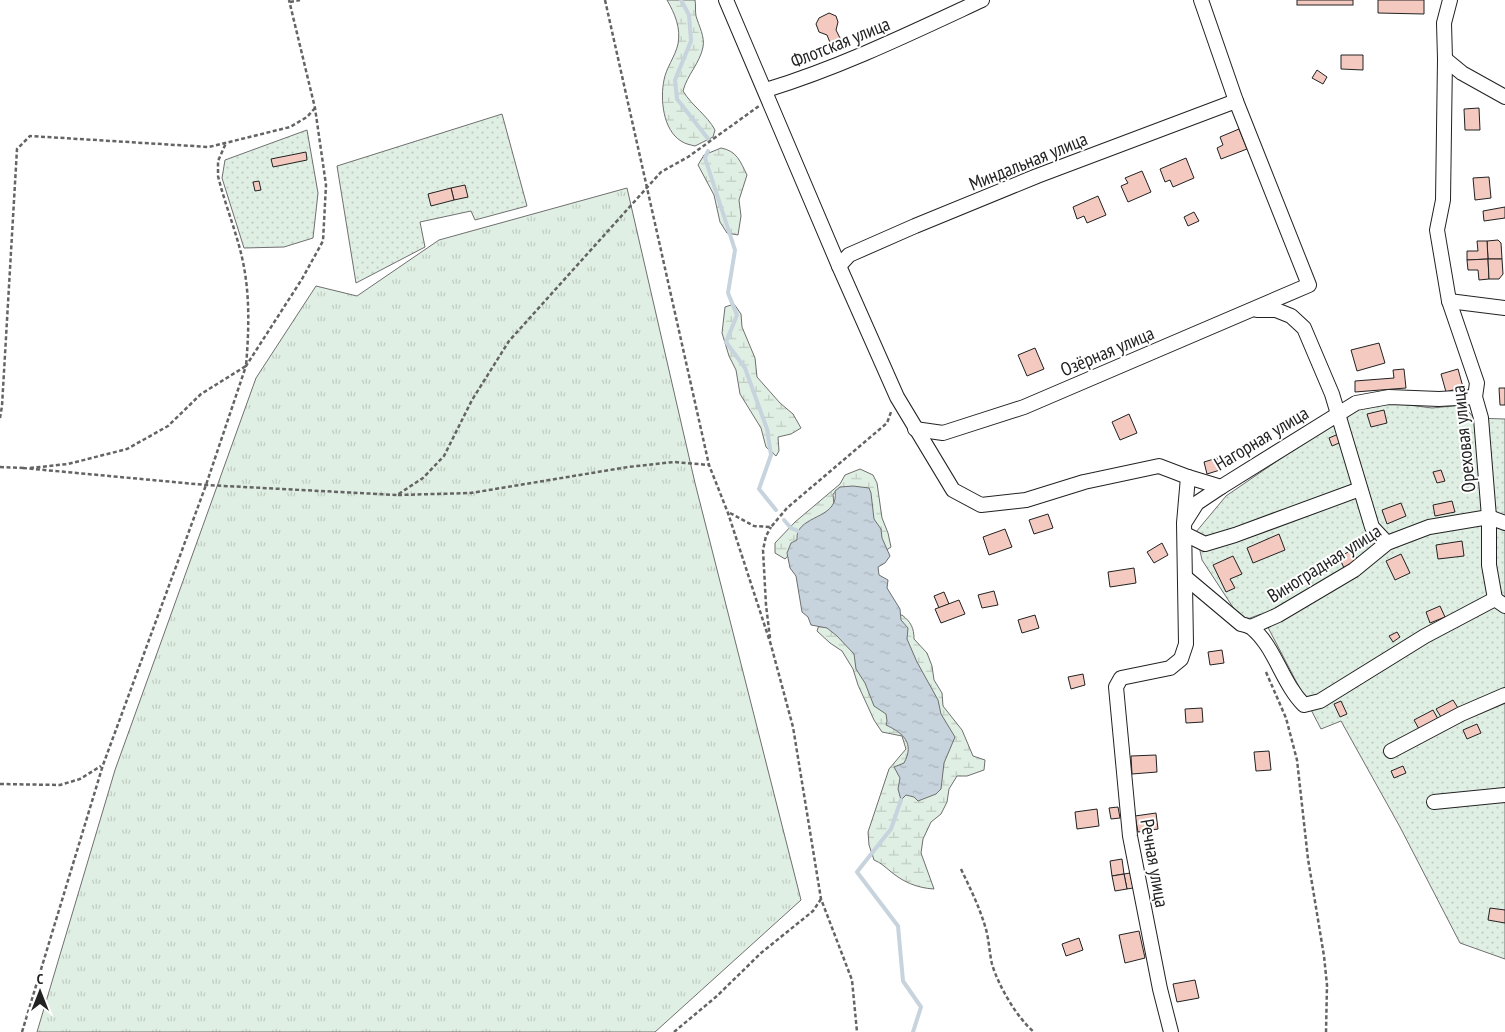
<svg xmlns="http://www.w3.org/2000/svg" width="1505" height="1032" viewBox="0 0 1505 1032" font-family="'PT Sans Narrow',sans-serif">
<defs>
<pattern id="grass-tufts" width="24" height="20" patternUnits="userSpaceOnUse" patternTransform="scale(1.25)"><rect width="24" height="20" fill="#e0efe3"/><path d="M3 7l-1-3M5 7V3M7 7l1-3M15 17l-1-3M17 17v-4M19 17l1-3" fill="none" stroke="#c0cdc2"/></pattern>
<pattern id="wetland-marsh" width="20" height="14" patternUnits="userSpaceOnUse" patternTransform="scale(1.25)"><rect width="20" height="14" fill="#e0efe3"/><path d="M1 5h8M5 5V1M11 12h8M15 12V8" fill="none" stroke="#c0cdc2"/></pattern>
<pattern id="garden-dots" width="8" height="8" patternUnits="userSpaceOnUse" patternTransform="scale(1.25)"><rect width="8" height="8" fill="#e0efe3"/><path d="M2 2h.1M6 6h.1" fill="none" stroke="#c0cdc2" stroke-width="1.8" stroke-linecap="round"/></pattern>
<pattern id="water-ripples" width="26" height="14" patternUnits="userSpaceOnUse" patternTransform="scale(1.25)"><rect width="26" height="14" fill="#c7d3dd"/><path d="M2 4q2-2 4 0t4 0M15 11q2-2 4 0t4 0" fill="none" stroke="#abb5bd"/></pattern>
</defs>
<rect width="100%" height="100%" fill="#fff"/>
<polygon fill="url(#grass-tufts)" stroke="#6f6f6f" points="627,188 695,483 801,900 655,1032 37,1032 115,770 256,378 316,286 357,296 439,240"/>
<g fill="url(#wetland-marsh)" stroke="#6f6f6f">
<path d="M667 0H695C696 5 695 11 696 16 699 26 705 37 703 47 700 63 687 75 683 91 692 106 707 115 715 130L713 137 695 146C691 145 685 144 681 141 663 130 660 99 664 80 666 68 675 57 678 44 681 28 675 14 667 0Z"/>
<path d="M721 148C737 151 740 161 747 175L739 200 741 216 738 235 727 233 720 222 714 195 698 165 704 155Z"/>
<polygon points="734,304 741,314 742,327 755,358 757,377 780,403 793,414 801,428 791,434 778,437 779,451 776,456 766,447 761,428 740,394 736,370 729,356 722,333 725,307"/>
<polygon points="860,469 873,475 877,483 882,518 888,533 891,547 885,551 841,488 833,494 834,505 785,559 775,553 775,543 795,522 840,484 845,475"/>
<path d="M902 615C911 622 914 628 914 639L927 653 932 666 934 680 942 693 943 706 962 730 973 756 985 760 984 770 967 776H957L949 789 947 802 941 814 931 822 923 839 921 853 934 889C917 888 903 882 890 871 884 866 881 863 874 860L869 845 868 832 889 769 906 749 902 736 882 732 874 720 858 685 853 669 842 651 830 643 817 631 819 625 831 627 853 647 862 672 879 695 877 704 891 711 893 722C908 733 916 745 919 763L904 778 909 789 921 796 932 788 937 780 932 776 926 774C925 764 928 765 931 756 937 740 936 728 931 713L936 711 937 702 917 672 907 642 905 628 897 616Z"/>
</g>
<g fill="url(#garden-dots)" stroke="#6f6f6f">
<polygon points="502,114 527,206 475,220 471,211 420,222 425,247 356,283 337,166"/>
<polygon points="307,130 318,193 313,238 284,247 244,248 222,178 225,160"/>
<polygon points="1385,402 1432,408 1463,405 1474,418 1505,419 1505,959 1460,943 1400,827 1341,721 1321,729 1261,614 1242,621 1202,560 1196,532 1226,496 1347,413"/>
</g>
<path fill="url(#water-ripples)" stroke="#6f6f6f" d="M853 486 869 488 871 493 874 519 881 529 882 538 890 556 885 563 878 567 879 575 888 580 887 588 900 609 901 620 908 628 907 639 917 662 938 700 941 714 955 737 944 763 941 789 936 794 918 801 914 797 906 795 901 800 898 789 900 778 894 767 904 763C915 743 903 733 886 725L887 721 886 714 874 706 865 683 856 669 854 654 837 636 827 628 811 625 808 617 802 612 796 576 790 568 787 553 791 543 797 540C797 537 797 534 798 532 805 515 839 517 835 491L840 487Z"/>
<g fill="none" stroke-linecap="round" stroke-linejoin="round">
<g stroke="#c7d3dd" stroke-width="4">
<polyline points="681,0 689,15 691,41 675,80 677,99 709,140"/>
<polyline points="708,151 705,158 735,250 728,293 737,315 726,342 745,368 767,429 771,455 759,489 776,510"/>
<polyline points="784,520 791,528 798,531"/>
<polyline points="901,800 891,829 857,872 898,926 903,981 921,1007 913,1032"/>
</g>
</g>
<g fill="#f3c9c0" stroke="#222">
<rect x="1297" y="0" width="56" height="5"/>
<polygon points="1378,0 1424,0 1424,14 1378,13"/>
<polygon points="829,13 836,16 838,22 836,30 841,40 831,45 827,35 819,32 816,24 819,18"/>
<polygon points="1341,55 1363,55 1363,70 1341,69"/>
<polygon points="1317,70 1327,77 1323,84 1312,78"/>
<polygon points="1479,108 1480,130 1465,130 1464,109"/>
<polygon points="1239,129 1247,149 1221,159 1217,148 1223,145 1220,137"/>
<polygon points="306,152 307,160 273,167 271,159"/>
<polygon points="1186,158 1194,178 1173,187 1170,180 1165,182 1160,169"/>
<polygon points="1142,171 1151,192 1128,202 1121,186 1128,183 1125,178"/>
<polygon points="1489,177 1491,198 1475,200 1473,178"/>
<polygon points="259,181 261,190 255,191 253,182"/>
<polygon points="465,185 468,197 454,200 451,188"/>
<polygon points="451,188 454,200 431,206 428,194"/>
<polygon points="1098,196 1106,215 1087,223 1084,216 1077,219 1073,207"/>
<polygon points="1505,207 1505,218 1484,221 1483,211"/>
<polygon points="1194,212 1199,221 1188,226 1184,217"/>
<polygon points="1498,240 1501,243 1502,259 1488,259 1487,241"/>
<polygon points="1477,241 1487,241 1488,259 1467,260 1467,251 1478,251"/>
<polygon points="1488,259 1489,279 1479,280 1478,270 1468,270 1467,260"/>
<polygon points="1488,259 1502,259 1503,274 1499,279 1489,279"/>
<polygon points="1379,343 1385,363 1357,371 1351,350"/>
<polygon points="1035,348 1044,369 1027,376 1018,355"/>
<polygon points="1404,369 1406,388 1355,392 1355,381 1394,378 1393,370"/>
<polygon points="1458,369 1463,387 1446,392 1441,374"/>
<polygon points="1499,388 1505,388 1505,405 1500,405"/>
<polygon points="1384,410 1387,423 1371,427 1367,414"/>
<polygon points="1129,414 1137,433 1120,440 1112,422"/>
<polygon points="1341,433 1344,441 1332,446 1329,438"/>
<polygon points="1217,458 1220,470 1207,474 1204,462"/>
<polygon points="1441,470 1445,481 1437,483 1433,472"/>
<polygon points="1452,501 1455,512 1435,516 1433,505"/>
<polygon points="1401,503 1406,516 1387,524 1382,510"/>
<polygon points="1048,514 1053,528 1034,534 1029,520"/>
<polygon points="1005,529 1012,547 989,555 983,537"/>
<polygon points="1279,534 1285,550 1253,563 1247,548"/>
<polygon points="1462,541 1464,556 1438,559 1436,545"/>
<polygon points="1162,543 1168,555 1154,563 1147,552"/>
<polygon points="1352,550 1358,561 1344,568 1339,557"/>
<polygon points="1401,554 1410,573 1395,580 1386,561"/>
<polygon points="1233,556 1242,574 1230,579 1235,588 1226,592 1213,565"/>
<polygon points="1134,568 1136,583 1110,587 1108,572"/>
<polygon points="994,591 998,605 982,608 978,595"/>
<polygon points="944,592 949,604 939,608 934,596"/>
<polygon points="959,600 965,614 941,623 935,609"/>
<polygon points="1440,606 1445,617 1430,623 1426,612"/>
<polygon points="1035,615 1039,628 1022,633 1018,620"/>
<polygon points="1397,632 1400,637 1393,642 1389,636"/>
<polygon points="1222,650 1224,663 1210,665 1208,652"/>
<polygon points="1083,674 1085,685 1071,689 1068,677"/>
<polygon points="1453,700 1458,708 1441,717 1436,709"/>
<polygon points="1341,701 1347,714 1340,717 1334,704"/>
<polygon points="1202,708 1203,722 1186,723 1185,709"/>
<polygon points="1433,710 1438,719 1419,729 1414,720"/>
<polygon points="1477,724 1481,733 1467,739 1463,730"/>
<polygon points="1269,751 1271,770 1256,771 1254,752"/>
<polygon points="1156,755 1157,772 1132,774 1131,756"/>
<polygon points="1403,766 1406,773 1394,778 1391,771"/>
<polygon points="1118,807 1120,818 1111,819 1109,808"/>
<polygon points="1097,809 1099,826 1077,829 1075,812"/>
<polygon points="1156,813 1158,829 1138,832 1135,816"/>
<polygon points="1122,859 1124,874 1112,876 1110,861"/>
<polygon points="1130,873 1133,888 1127,889 1124,874"/>
<polygon points="1124,874 1127,889 1115,891 1112,876"/>
<polygon points="1490,908 1505,910 1505,923 1488,920"/>
<polygon points="1139,931 1145,958 1125,963 1119,935"/>
<polygon points="1079,938 1083,950 1066,956 1062,944"/>
<polygon points="1195,980 1199,998 1177,1002 1173,984"/>
</g>
<g fill="none" stroke-linecap="round" stroke-linejoin="round">
<g stroke="#222" stroke-width="16">
<g id="minor">
<polyline points="726,0 839,266 897,397 953,490 981,505 1026,500 1084,482 1159,466 1188,477 1221,487 1356,403 1389,397 1439,399 1475,397"/>
<polyline points="1450,0 1444,23 1445,59 1443,200 1437,230 1449,301 1477,383 1475,397 1481,418 1489,517 1489,565 1495,599 1505,606"/>
<polyline points="1445,59 1462,73 1505,97"/>
<path d="M766 90C841 67 911 33 982 0"/>
<polyline points="839,266 849,255 915,226 1037,176 1236,101"/>
<polyline points="1449,301 1505,308"/>
<polyline points="1257,310 1276,310 1291,316 1304,328 1332,394 1372,527 1387,543"/>
<polyline points="915,429 943,433 1024,407 1309,285 1236,101 1201,0"/>
<polyline points="1185,522 1197,503 1221,487"/>
<polyline points="1185,534 1205,544 1235,535 1360,489"/>
<path d="M1185 577 1241 624C1245 625 1249 626 1252 628 1275 647 1282 683 1304 705L1320 701 1425 636 1495 599"/>
<polyline points="1251,627 1278,615 1354,570 1387,543 1429,527 1489,517 1505,523"/>
<polyline points="1391,751 1461,714 1505,695"/>
<polyline points="1434,802 1505,795"/>
<polyline points="1171,1032 1160,989 1130,836 1116,687 1121,678 1170,668 1181,659 1186,644 1184,523 1188,477"/>
</g>
</g>
<g stroke="#646464" stroke-width="2.5" stroke-dasharray="4 2.5" stroke-linecap="butt">
<polyline points="605,0 709,465 728,513 771,645 793,727 821,899 852,980 857,1032"/>
<polyline points="290,2 300,0"/>
<polyline points="0,418 2,406 17,149 30,136 209,147 290,127 307,117 315,108"/>
<polyline points="0,467 24,468"/>
<polyline points="23,468 206,485 397,495 423,478 444,456 472,400 509,341 661,172 688,157 759,106"/>
<path d="M30 468 68 464 127 449 168 426 201 394 246 366C249 331 250 296 243 262 237 233 225 205 218 176V161L226 143"/>
<polyline points="398,495 471,493 628,467 674,462 709,465"/>
<polyline points="730,513 754,526 771,527 787,508 887,423 891,412"/>
<polyline points="770,638 766,605 763,550 766,536 771,527"/>
<polyline points="1266,672 1286,718 1297,760 1308,859 1324,956 1327,985 1326,1032"/>
<polyline points="0,784 60,785 80,779 101,766"/>
<path d="M961 869C970 888 979 906 985 926 989 938 989 951 992 964 998 985 1017 1018 1034 1032"/>
<polyline points="22,1032 103,765 206,485 246,366 302,279 323,241 326,185 315,108 289,0"/>
<polyline points="674,1032 717,996 761,953 813,911 821,899"/>
</g>
<use href="#minor" stroke="#fff" stroke-width="14"/>
</g>
<g text-anchor="middle" dominant-baseline="central" stroke-width="4" stroke-linejoin="round" paint-order="stroke">
<g font-size="19" fill="#222" stroke="#fff">
<text transform="translate(840 42) rotate(-22)">Флотская улица</text>
<text transform="translate(1028 161) rotate(-22)">Миндальная улица</text>
<text transform="translate(1107 351) rotate(-23)">Озёрная улица</text>
<text transform="translate(1261 438) rotate(-31)">Нагорная улица</text>
<text transform="translate(1463 439) rotate(-96)">Ореховая улица</text>
<text transform="translate(1324 563) rotate(-32)">Виноградная улица</text>
<text transform="translate(1155 863) rotate(80)">Речная улица</text>
</g>
</g>
<g transform="translate(40 992)" stroke="#ffffff" stroke-width="4" paint-order="stroke">
<path d="M0-4L9 19L0 12L-9 19Z" fill="#222222"/>
<text y="-8" font-size="14" font-weight="bold" text-anchor="middle" fill="#222222">С</text>
</g>
</svg>
